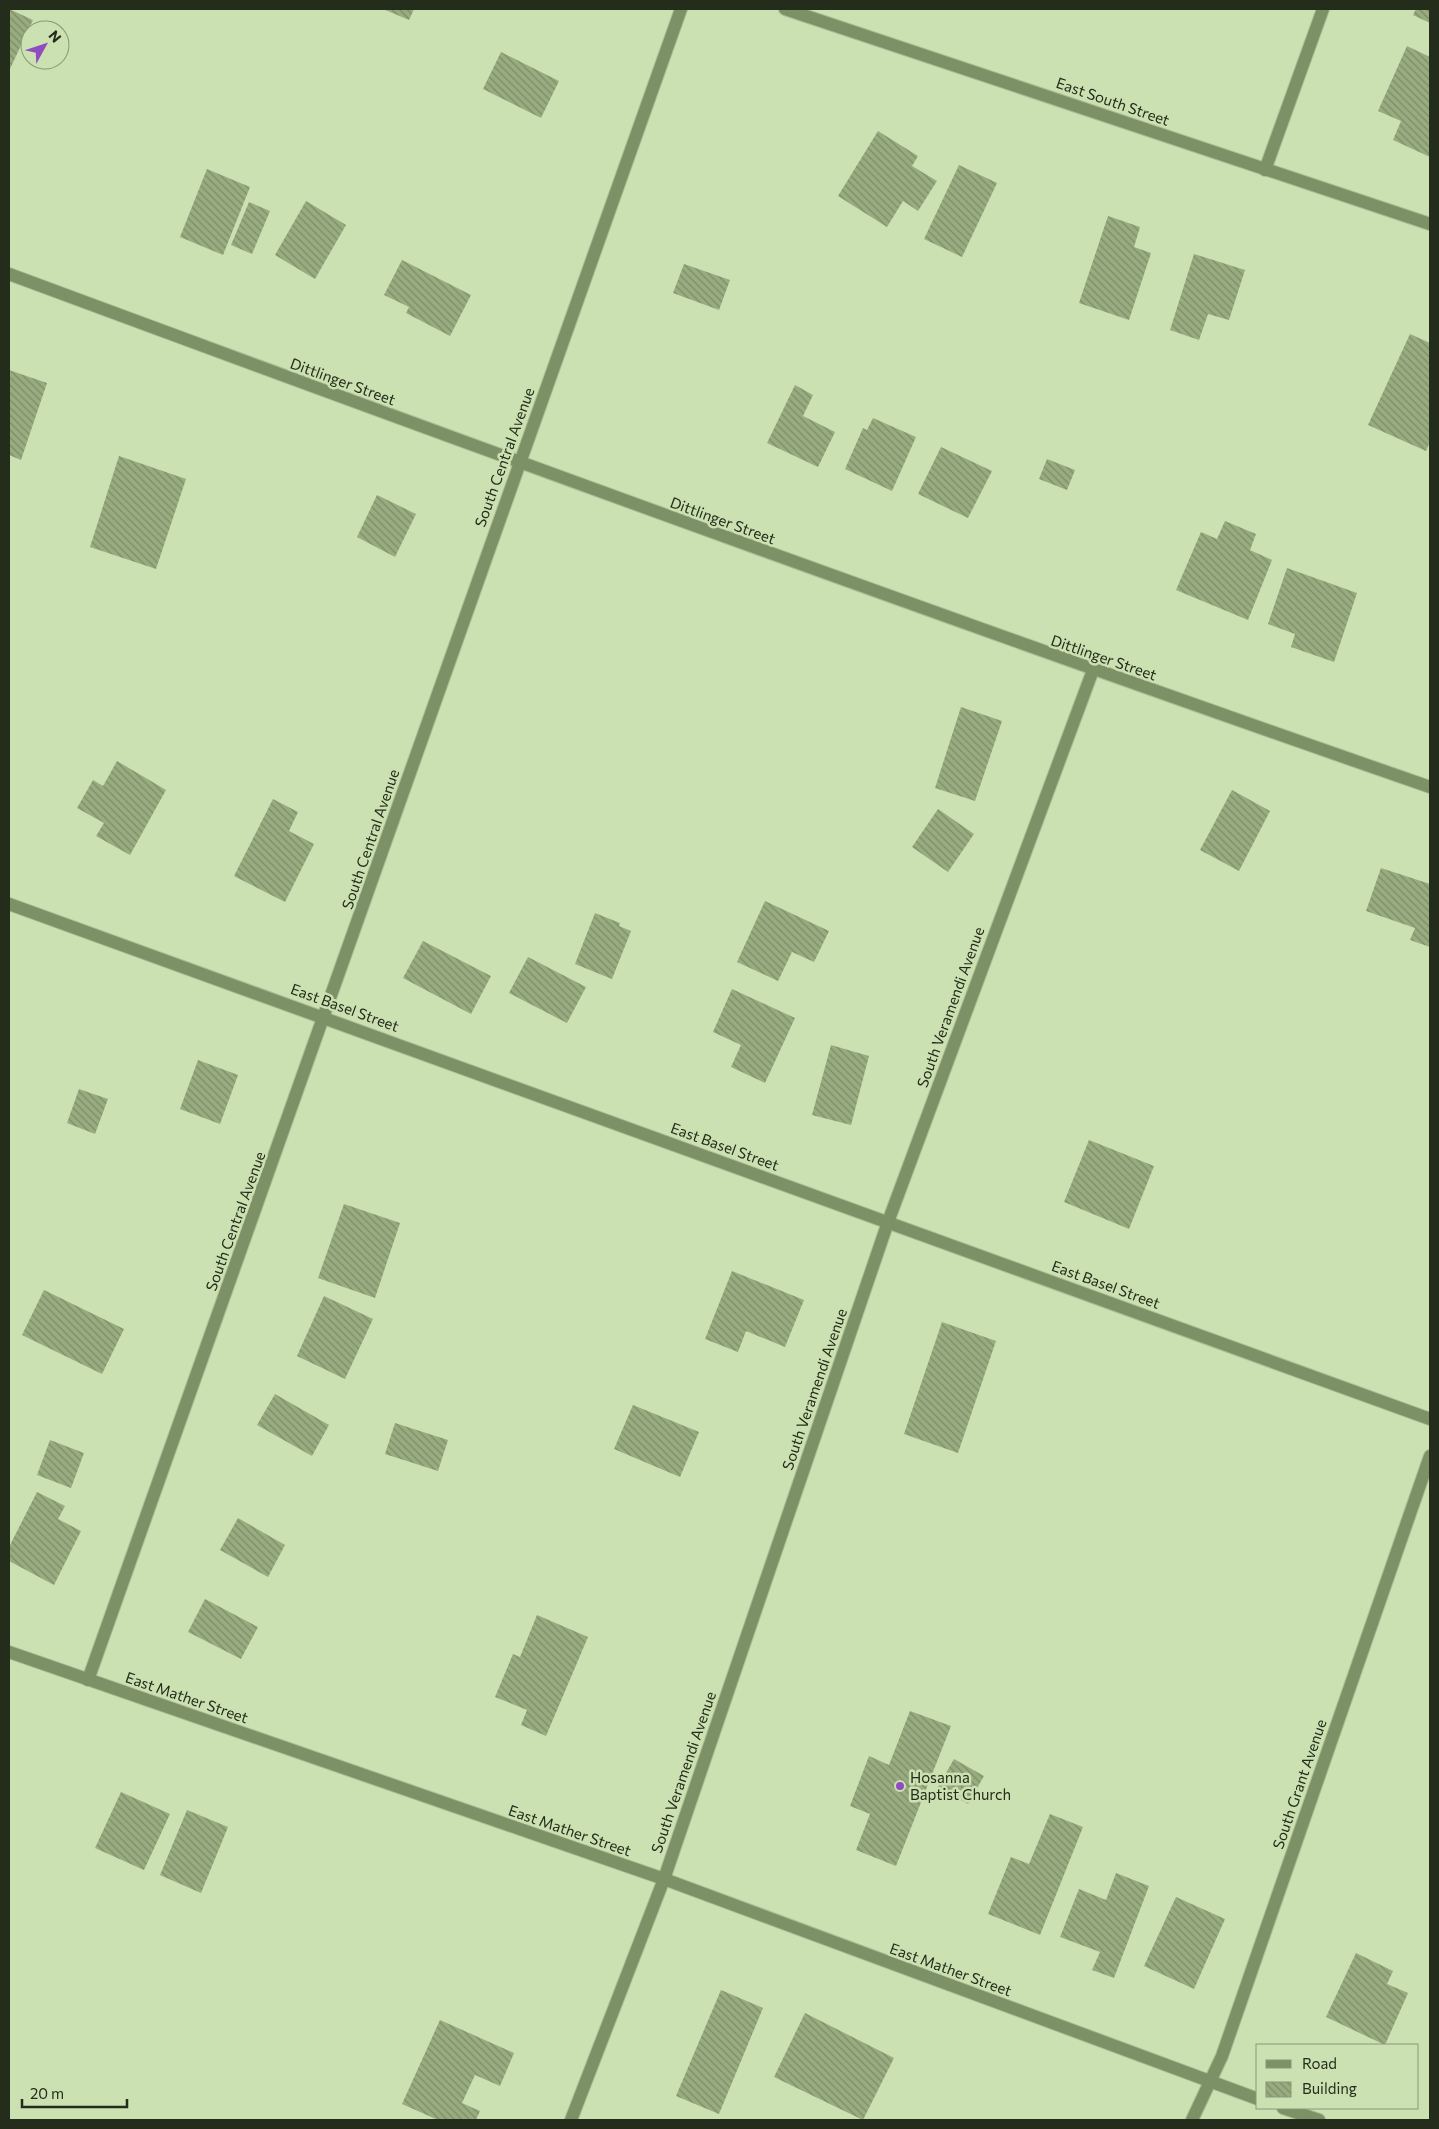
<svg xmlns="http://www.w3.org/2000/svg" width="1439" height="2129" viewBox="0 0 1439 2129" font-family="Commissioner,sans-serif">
<defs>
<pattern id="building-back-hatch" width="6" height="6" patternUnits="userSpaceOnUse" patternTransform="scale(1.25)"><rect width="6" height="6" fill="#98ac80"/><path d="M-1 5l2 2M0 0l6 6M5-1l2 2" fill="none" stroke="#7c8c68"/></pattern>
</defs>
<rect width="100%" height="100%" fill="#cbe1b2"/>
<g fill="url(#building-back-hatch)">
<polygon points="9,9 33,20 9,71"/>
<polygon points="383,9 414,9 409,20"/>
<polygon points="1416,9 1430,9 1430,23 1413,15"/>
<polygon points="1407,46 1430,57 1430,157 1393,140 1401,121 1378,111"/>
<polygon points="501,52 559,81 541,118 483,89"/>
<polygon points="878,131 918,156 912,166 937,181 918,211 903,201 887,227 838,196"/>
<polygon points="959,165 997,183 962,257 924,239"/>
<polygon points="207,169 250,187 223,255 180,237"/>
<polygon points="306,201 346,225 315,279 275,255"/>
<polygon points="249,202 270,211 252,254 231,245"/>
<polygon points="1108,216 1140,227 1134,247 1151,253 1129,320 1079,303"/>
<polygon points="1194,254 1245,270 1229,320 1208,314 1199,340 1170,330"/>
<polygon points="402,260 471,295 450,336 406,313 409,307 384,295"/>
<polygon points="684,264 730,280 719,310 673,293"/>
<polygon points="1410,334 1430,343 1430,442 1426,451 1368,425"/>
<polygon points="9,370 47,383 21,460 9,455"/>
<polygon points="795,385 813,395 803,416 835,432 818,467 767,443"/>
<polygon points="873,418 916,437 892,491 845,469 863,428 867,430"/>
<polygon points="941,447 992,471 968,518 918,494"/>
<polygon points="119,456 186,479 156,569 90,547"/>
<polygon points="1047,459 1075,470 1067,490 1039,479"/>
<polygon points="377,495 416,514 395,557 357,537"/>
<polygon points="1225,521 1256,534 1250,550 1272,560 1248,620 1176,590 1201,532 1217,539"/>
<polygon points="1287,568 1357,593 1334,662 1291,647 1295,634 1268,624"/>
<polygon points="961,707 1002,721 975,801 935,788"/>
<polygon points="117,761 166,790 130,855 96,836 104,823 77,808 93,780 103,786"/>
<polygon points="1232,790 1270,811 1239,871 1200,850"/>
<polygon points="273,799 298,812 289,831 314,844 285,902 234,876"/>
<polygon points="938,809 974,834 948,872 912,847"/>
<polygon points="1381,868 1430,884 1430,947 1410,940 1415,928 1366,911"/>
<polygon points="765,901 829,931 814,962 792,952 778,981 737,962"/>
<polygon points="595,913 620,923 619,926 631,931 612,979 575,964"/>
<polygon points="423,941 491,976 471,1014 403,978"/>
<polygon points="528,957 586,987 567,1023 509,993"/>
<polygon points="732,989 795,1018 765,1083 731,1067 741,1045 713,1032"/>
<polygon points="831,1045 869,1056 851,1125 812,1115"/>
<polygon points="198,1060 238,1075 220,1124 180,1109"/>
<polygon points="79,1089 108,1099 95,1134 67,1123"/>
<polygon points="1089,1140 1154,1166 1129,1229 1064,1202"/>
<polygon points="344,1204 400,1223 375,1298 318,1278"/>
<polygon points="732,1271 804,1300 785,1347 746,1331 738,1352 705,1339"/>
<polygon points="44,1290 124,1329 102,1374 22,1335"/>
<polygon points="324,1296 373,1319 345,1379 297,1356"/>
<polygon points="942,1322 996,1341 958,1453 904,1434"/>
<polygon points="275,1394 329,1425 312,1456 257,1425"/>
<polygon points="633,1405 699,1432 680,1477 614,1449"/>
<polygon points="395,1423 448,1440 438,1471 385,1454"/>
<polygon points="50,1440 84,1453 71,1488 37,1475"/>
<polygon points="37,1492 65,1506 58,1519 81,1531 54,1585 9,1561 9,1547"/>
<polygon points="238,1518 285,1545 268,1577 220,1550"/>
<polygon points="205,1599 258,1627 241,1659 188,1632"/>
<polygon points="537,1615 588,1637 546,1736 521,1725 527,1710 495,1697 513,1654 520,1657"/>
<polygon points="910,1711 951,1726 896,1866 856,1850 870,1814 850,1806 869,1756 889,1765"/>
<polygon points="954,1759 984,1776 968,1804 938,1787"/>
<polygon points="121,1792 170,1814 144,1870 95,1848"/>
<polygon points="187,1810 228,1827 201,1893 160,1875"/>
<polygon points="1050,1814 1083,1827 1040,1935 988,1914 1011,1857 1029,1864"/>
<polygon points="1116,1873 1149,1886 1114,1978 1092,1970 1100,1952 1060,1937 1079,1889 1106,1900"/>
<polygon points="1176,1897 1225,1919 1194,1989 1144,1966"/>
<polygon points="1356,1953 1393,1971 1387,1984 1408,1993 1385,2045 1326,2017"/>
<polygon points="721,1990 763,2008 719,2114 676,2096"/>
<polygon points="805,2013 894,2058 863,2120 774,2077"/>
<polygon points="440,2020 514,2053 500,2086 475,2075 462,2103 480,2111 476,2120 438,2120 402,2104"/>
</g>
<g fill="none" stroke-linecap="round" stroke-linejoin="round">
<g stroke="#aabd94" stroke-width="14">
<g id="minor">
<polyline points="785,9 1430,224"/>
<polyline points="1265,170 1323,9"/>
<path d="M9 274C481 449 954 622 1430 787"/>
<polyline points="9,904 1430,1419"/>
<polyline points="9,1652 664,1879 1258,2099"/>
<polyline points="88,1680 681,9"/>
<polyline points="1283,2108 1319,2120"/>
<polyline points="571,2120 664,1879 888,1222 1093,670"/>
<polyline points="1192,2120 1222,2056 1430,1456"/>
</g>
</g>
<use href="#minor" stroke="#7d9166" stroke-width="12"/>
</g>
<circle fill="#904dc2" stroke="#cbe1b2" stroke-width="2" cx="900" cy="1786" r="5"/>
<g text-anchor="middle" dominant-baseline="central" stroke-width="5" stroke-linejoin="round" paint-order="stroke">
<g font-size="15" fill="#242c1b" stroke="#cbe1b2">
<text transform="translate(1113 101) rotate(19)">East South Street</text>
<text transform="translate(343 381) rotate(20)">Dittlinger Street</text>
<text transform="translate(504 457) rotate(-70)">South Central Avenue</text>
<text transform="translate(723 520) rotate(20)">Dittlinger Street</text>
<text transform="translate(1104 657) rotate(19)">Dittlinger Street</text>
<text transform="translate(370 839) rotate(-71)">South Central Avenue</text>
<text transform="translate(345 1007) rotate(20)">East Basel Street</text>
<text transform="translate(950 1007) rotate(-70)">South Veramendi Avenue</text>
<text transform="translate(725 1146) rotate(20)">East Basel Street</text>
<text transform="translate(235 1221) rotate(-70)">South Central Avenue</text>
<text transform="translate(1106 1284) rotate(20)">East Basel Street</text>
<text transform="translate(814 1389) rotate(-71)">South Veramendi Avenue</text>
<text transform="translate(187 1697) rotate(19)">East Mather Street</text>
<text transform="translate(683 1772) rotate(-71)">South Veramendi Avenue</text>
<text transform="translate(1299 1784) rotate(-71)">South Grant Avenue</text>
<text transform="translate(570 1830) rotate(19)">East Mather Street</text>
<text transform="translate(951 1969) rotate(20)">East Mather Street</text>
</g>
<g font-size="15" fill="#242c1b" stroke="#cbe1b2" text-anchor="start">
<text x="910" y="1777">Hosanna<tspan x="910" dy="17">Baptist Church</tspan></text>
</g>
</g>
<rect width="1439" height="2129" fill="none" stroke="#242c1b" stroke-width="20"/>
<rect x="1256" y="2044" width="162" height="65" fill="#cbe1b2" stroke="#889976"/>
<rect x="1266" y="2060" width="25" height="8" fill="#7d9166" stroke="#889976"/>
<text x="1302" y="2069" font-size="15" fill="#242c1b">Road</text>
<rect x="1266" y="2082" width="25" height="15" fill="url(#building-back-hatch)" stroke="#889976"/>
<text x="1302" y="2094" font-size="15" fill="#242c1b">Building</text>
<g transform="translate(45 45) rotate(50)"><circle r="24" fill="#cbe1b2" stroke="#889976"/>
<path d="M0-4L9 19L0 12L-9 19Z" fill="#904dc2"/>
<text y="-8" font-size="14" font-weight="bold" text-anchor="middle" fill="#242c1b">N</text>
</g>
<path d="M22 2099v8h105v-8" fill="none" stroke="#242c1b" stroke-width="2.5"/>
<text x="30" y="2099" font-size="15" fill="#242c1b" stroke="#cbe1b2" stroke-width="4" paint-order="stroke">20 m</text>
</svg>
